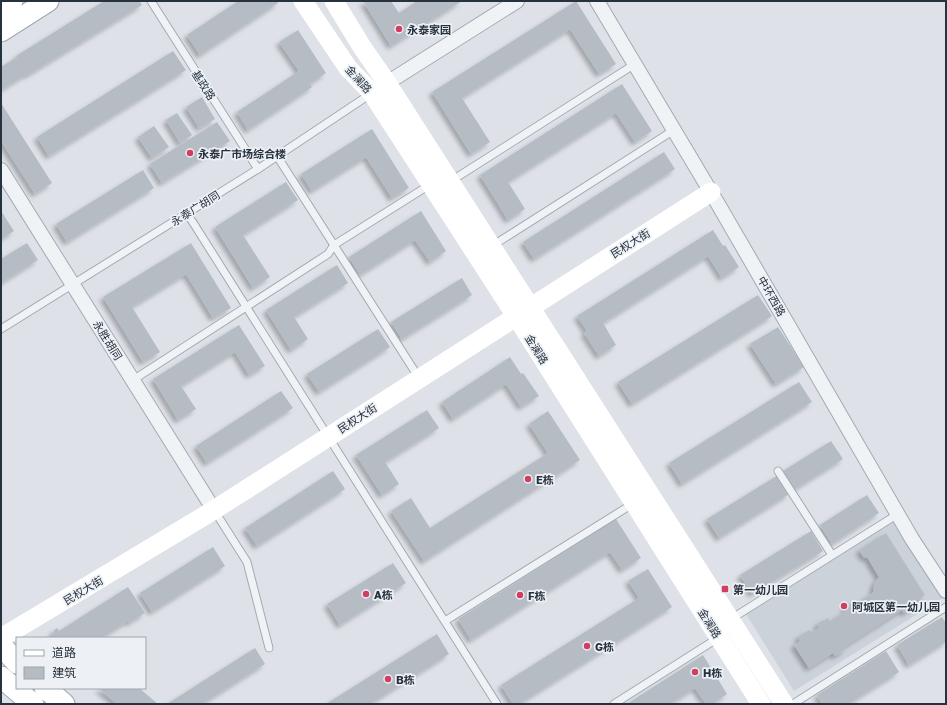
<svg xmlns="http://www.w3.org/2000/svg" width="947" height="705" viewBox="0 0 947 705" font-family="'Golos Text','Noto Sans SC',sans-serif">
<defs>
<filter id="shadow"><feDropShadow dx="-3.5" dy="3.5" stdDeviation="2" flood-color="#0004"/></filter>
</defs>
<rect width="100%" height="100%" fill="#dee2e8"/>
<polygon fill="#ccd2da" points="895,520 943,598 794,691 746,614"/>
<g fill="#b5bcc4" filter="url(#shadow)">
<polygon points="104,1 139,1 142,5 28,75 27,74 1,90 1,67 17,57 16,56"/>
<polygon points="238,1 277,1 278,3 200,55 187,35"/>
<polygon points="363,1 391,1 399,13 417,1 462,1 391,46"/>
<polygon points="576,1 616,64 599,74 570,29 462,98 490,142 471,154 432,92"/>
<polygon points="298,30 326,73 310,84 312,87 248,130 237,112 299,71 279,42"/>
<polygon points="173,51 186,70 49,156 37,137"/>
<polygon points="622,84 652,131 635,142 616,113 508,182 525,209 508,220 480,175"/>
<polygon points="202,97 215,119 199,128 186,107"/>
<polygon points="1,103 52,183 35,194 1,141"/>
<polygon points="177,113 192,135 180,143 166,120"/>
<polygon points="217,122 230,141 162,183 150,164"/>
<polygon points="154,126 169,147 152,158 138,137"/>
<polygon points="372,129 409,188 392,198 366,157 312,191 301,174"/>
<polygon points="664,152 675,169 534,259 523,242"/>
<polygon points="143,170 154,188 67,242 56,224"/>
<polygon points="286,182 298,200 243,235 270,277 253,288 215,227"/>
<polygon points="1,211 14,231 1,239"/>
<polygon points="421,211 446,251 430,262 415,240 360,275 349,257"/>
<polygon points="713,230 723,246 725,245 739,267 722,278 708,256 603,323 616,345 599,356 584,333 587,331 577,316"/>
<polygon points="27,243 38,260 1,283 1,259"/>
<polygon points="191,243 231,308 213,318 186,274 132,307 160,352 143,362 103,297"/>
<polygon points="337,265 348,283 294,317 308,339 291,350 266,310"/>
<polygon points="462,278 472,295 402,339 391,322"/>
<polygon points="758,295 772,316 632,404 618,382"/>
<polygon points="239,325 265,366 249,375 235,352 181,386 196,409 178,420 153,379"/>
<polygon points="778,327 804,367 776,384 750,344"/>
<polygon points="378,329 390,347 319,392 307,374"/>
<polygon points="510,357 521,374 523,373 539,396 521,407 506,384 453,419 442,402"/>
<polygon points="799,382 812,402 682,484 669,463"/>
<polygon points="281,391 293,408 207,463 196,446"/>
<polygon points="427,410 439,428 385,462 399,484 382,495 356,455"/>
<polygon points="548,411 580,460 424,561 391,511 411,498 430,528 548,453 529,424"/>
<polygon points="831,441 843,459 795,489 783,471"/>
<polygon points="333,471 345,489 257,546 245,528"/>
<polygon points="778,475 789,494 719,538 707,519"/>
<polygon points="867,495 879,513 832,544 820,525"/>
<polygon points="616,519 641,558 622,570 610,552 471,640 458,619"/>
<polygon points="811,531 823,551 752,594 740,575"/>
<polygon points="886,533 925,595 912,603 914,607 904,613 902,610 844,647 845,650 835,656 833,653 809,668 794,645 800,641 798,637 809,630 811,632 819,628 817,624 828,618 830,621 846,611 844,608 855,601 857,603 874,592 873,588 875,582 879,577 867,557 864,558 859,550"/>
<polygon points="213,547 225,566 152,612 140,593"/>
<polygon points="393,563 406,583 340,625 327,604"/>
<polygon points="648,569 672,607 519,704 513,704 501,685 639,598 628,581"/>
<polygon points="128,587 145,613 129,623 128,621 101,638 52,638 54,630 57,628 59,631"/>
<polygon points="942,617 946,623 946,642 909,665 897,645"/>
<polygon points="437,634 449,654 370,704 326,704"/>
<polygon points="255,648 265,664 202,704 167,704"/>
<polygon points="886,651 899,672 848,704 822,704 817,695"/>
<polygon points="703,655 727,694 712,704 706,704 695,688 670,704 627,704"/>
<polygon points="98,688 139,688 158,704 117,704"/>
</g>
<g fill="none" stroke-linecap="round" stroke-linejoin="round">
<g stroke="#a3aab2" stroke-width="9">
<g id="lane">
<polyline points="151,1 258,169"/>
<polyline points="277,156 419,378"/>
<polyline points="451,181 635,64"/>
<polyline points="187,213 497,704"/>
<polyline points="492,246 674,130"/>
<polyline points="1,329 258,169 372,93"/>
<polyline points="133,380 328,254 334,245 431,184"/>
<polyline points="778,471 832,555"/>
<polyline points="214,510 247,562 269,648"/>
<polyline points="731,619 898,514"/>
<polyline points="445,621 634,503"/>
<polyline points="614,704 718,638"/>
<polyline points="793,704 946,607"/>
</g>
</g>
<g stroke="#a3aab2" stroke-width="16">
<g id="street">
<polyline points="597,1 718,204 912,539 946,591"/>
<polyline points="387,83 517,1"/>
<polyline points="1,170 214,510"/>
</g>
</g>
<g stroke="#9da8b4" stroke-width="23">
<g id="primary">
<polyline points="1,8 12,1"/>
<polyline points="1,31 48,1"/>
<polyline points="1,645 17,663"/>
<polyline points="1,677 33,704"/>
<polyline points="45,688 64,704"/>
</g>
</g>
<use href="#lane" stroke="#f0f3f6" stroke-width="7"/>
<use href="#street" stroke="#f0f3f6" stroke-width="14"/>
<g stroke="#fff" stroke-width="19">
<polyline points="303,1 348,68 372,93 516,316 761,704"/>
<polyline points="334,1 362,47 387,83 784,704"/>
<polyline points="1,638 214,510 711,192"/>
</g>
<use href="#primary" stroke="#fff" stroke-width="21"/>
</g>
<g fill="#d03f62" stroke="#edf1f5" stroke-width="1.5">
<circle cx="399" cy="29" r="4"/>
<circle cx="190" cy="153" r="4"/>
<circle cx="528" cy="479" r="4"/>
<rect x="721" y="585" width="8" height="8" rx="2"/>
<circle cx="366" cy="594" r="4"/>
<circle cx="520" cy="595" r="4"/>
<circle cx="844" cy="606" r="4"/>
<circle cx="587" cy="646" r="4"/>
<circle cx="695" cy="672" r="4"/>
<circle cx="388" cy="679" r="4"/>
</g>
<g text-anchor="middle" dominant-baseline="central" stroke-width="3.5" stroke-linejoin="round" paint-order="stroke">
<g font-size="11" font-weight="bold" fill="#27323f" stroke="#edf1f5" text-anchor="start">
<text x="407" y="29">永泰家园</text>
<text x="198" y="153">永泰广市场综合楼</text>
<text x="536" y="479">E栋</text>
<text x="733" y="589">第一幼儿园</text>
<text x="374" y="594">A栋</text>
<text x="528" y="595">F栋</text>
<text x="852" y="606">阿城区第一幼儿园</text>
<text x="595" y="646">G栋</text>
<text x="703" y="672">H栋</text>
<text x="396" y="679">B栋</text>
</g>
<g font-size="11" fill="#27323f" stroke="#edf1f5">
<text transform="translate(359 79) rotate(48)">金澜路</text>
<text transform="translate(204 85) rotate(57)">基政路</text>
<text transform="translate(195 208) rotate(-32)">永泰广胡同</text>
<text transform="translate(630 243) rotate(-32)">民权大街</text>
<text transform="translate(772 296) rotate(60)">中环西路</text>
<text transform="translate(108 340) rotate(58)">永胜胡同</text>
<text transform="translate(537 349) rotate(58)">金澜路</text>
<text transform="translate(357 418) rotate(-33)">民权大街</text>
<text transform="translate(83 590) rotate(-31)">民权大街</text>
<text transform="translate(710 623) rotate(58)">金澜路</text>
</g>
</g>
<rect width="947" height="705" fill="none" stroke="#27323f" stroke-width="4"/>
<rect x="16" y="637" width="130" height="52" fill="#edf1f5" stroke="#9ea5ac"/>
<rect x="24" y="650" width="20" height="6" fill="#ffffff" stroke="#9ea5ac"/>
<text x="52" y="657" font-size="12" fill="#27323f">道路</text>
<rect x="24" y="667" width="20" height="12" fill="#b5bcc4" stroke="#9ea5ac"/>
<text x="52" y="677" font-size="12" fill="#27323f">建筑</text>
</svg>
